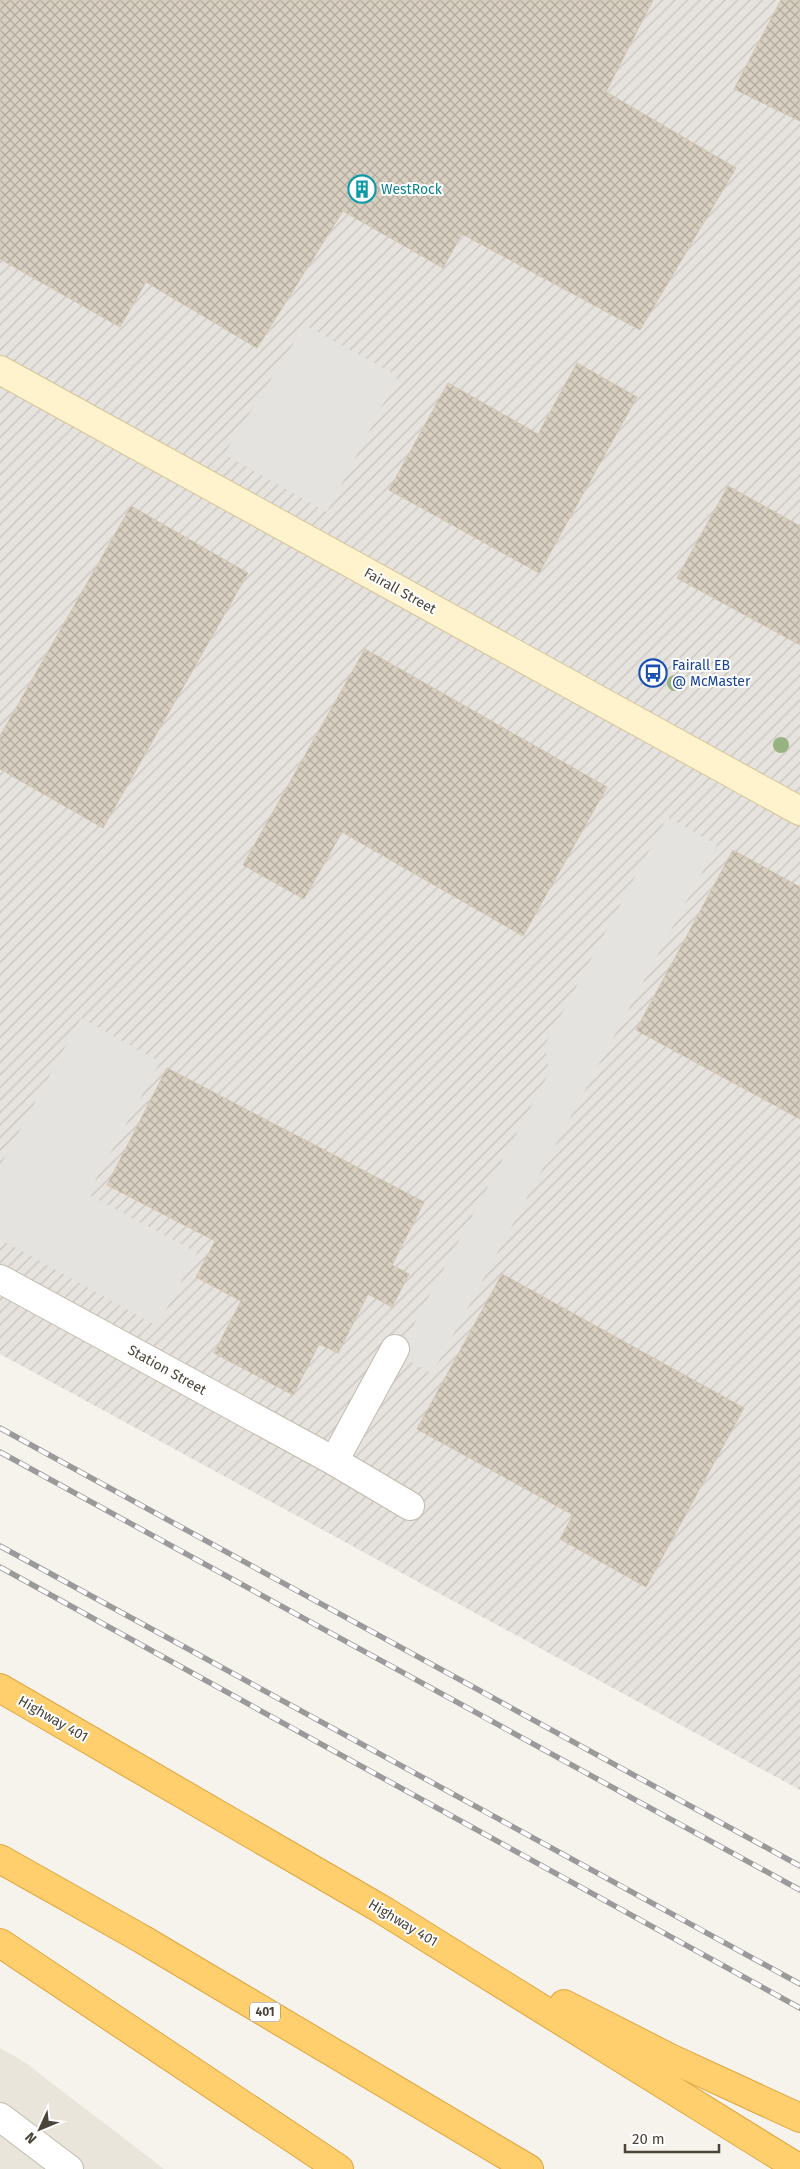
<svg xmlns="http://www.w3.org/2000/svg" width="800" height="2169" viewBox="0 0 800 2169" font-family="'Fira Sans',sans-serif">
<defs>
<pattern id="industrial-furrows" width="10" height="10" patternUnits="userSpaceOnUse" patternTransform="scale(1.25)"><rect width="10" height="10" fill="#e6e2dd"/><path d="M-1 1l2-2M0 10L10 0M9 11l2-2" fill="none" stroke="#c7c3be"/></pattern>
<pattern id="building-cross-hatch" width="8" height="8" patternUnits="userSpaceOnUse" patternTransform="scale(1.25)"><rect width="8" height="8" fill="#d8cfc1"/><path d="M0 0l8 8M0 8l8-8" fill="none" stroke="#b1aa9e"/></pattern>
</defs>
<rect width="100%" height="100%" fill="#f6f3ec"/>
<polygon fill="#eae5da" points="0,2048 23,2061 164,2169 0,2169"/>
<polygon fill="url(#industrial-furrows)" points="0,0 800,0 800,1790 0,1354"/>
<g fill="#e5e3e0">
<polygon points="305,325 398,376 327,512 224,454"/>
<polygon points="667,817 717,845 432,1374 398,1354 549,1073 545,1045"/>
<polygon points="81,1018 160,1062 88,1194 197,1253 157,1326 0,1239 0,1166"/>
</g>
<g fill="url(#building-cross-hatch)" stroke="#d3c7b4">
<polygon points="0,0 653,0 606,92 736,168 640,330 462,234 443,268 343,211 257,348 146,282 120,327 0,259"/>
<polygon points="781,0 800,0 800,121 734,89"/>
<polygon points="577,363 637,397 539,573 389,490 448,383 538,434"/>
<polygon points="728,486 800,526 800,645 677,578"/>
<polygon points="131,506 248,573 103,828 0,769 0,736"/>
<polygon points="365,649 607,787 523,936 342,832 304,899 243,865"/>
<polygon points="733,850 800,887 800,1119 636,1030"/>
<polygon points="167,1068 424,1202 392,1265 409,1274 392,1307 368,1294 338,1353 319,1344 293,1395 214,1353 241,1301 196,1277 215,1241 107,1185"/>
<polygon points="502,1274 744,1408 646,1587 560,1539 573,1515 417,1429"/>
</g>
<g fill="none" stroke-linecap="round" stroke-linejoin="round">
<g stroke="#c2bbae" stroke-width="30">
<g id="street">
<polyline points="0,1279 334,1461 410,1506"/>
<polyline points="334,1461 395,1349"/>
<polyline points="0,2117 69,2169"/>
</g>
</g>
<g stroke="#d6c79b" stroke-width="30">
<polyline id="secondary" points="0,370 800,811"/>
</g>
<g stroke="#e0a43c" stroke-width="30">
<g id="highway">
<polyline points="0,1688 381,1909 800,2169"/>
<polyline points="0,1859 142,1939 529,2169"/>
<polyline points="0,1943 339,2169"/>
<polyline points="564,2004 670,2058 800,2118"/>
</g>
</g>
<use href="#street" stroke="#fff" stroke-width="28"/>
<use href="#secondary" stroke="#fff3cd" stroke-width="28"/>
<use href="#highway" stroke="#ffcf6e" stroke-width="28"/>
<g stroke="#9a9a9a" stroke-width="5.5">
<g id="rail">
<polyline points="0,1428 800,1866"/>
<polyline points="0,1452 800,1890"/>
<polyline points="0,1546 800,1984"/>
<polyline points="0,1567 800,2008"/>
</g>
</g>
<use href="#rail" stroke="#fff" stroke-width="4" stroke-dasharray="11" stroke-linecap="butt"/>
</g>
<g fill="#97b381">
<circle cx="675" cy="683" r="8"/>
<circle cx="781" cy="745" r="8"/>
</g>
<defs>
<g id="building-ring" transform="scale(1.4375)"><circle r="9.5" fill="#fff" stroke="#0f9aa8" stroke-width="1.5"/><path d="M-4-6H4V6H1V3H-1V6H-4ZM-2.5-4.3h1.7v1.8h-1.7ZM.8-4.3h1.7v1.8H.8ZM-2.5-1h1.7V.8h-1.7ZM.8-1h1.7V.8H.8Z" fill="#0f9aa8"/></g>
<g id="bus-ring" transform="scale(1.4375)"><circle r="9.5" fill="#fff" stroke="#1a4fb4" stroke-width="1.5"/><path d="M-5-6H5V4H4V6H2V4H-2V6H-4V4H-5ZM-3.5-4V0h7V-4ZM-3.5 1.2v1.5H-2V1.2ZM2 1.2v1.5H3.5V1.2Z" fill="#1a4fb4"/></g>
</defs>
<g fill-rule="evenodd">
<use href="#building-ring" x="362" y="189"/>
<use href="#bus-ring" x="653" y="673"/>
</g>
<g text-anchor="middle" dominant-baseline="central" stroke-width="4" stroke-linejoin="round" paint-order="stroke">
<rect fill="#fff" stroke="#817c74" stroke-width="1" x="250" y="2002.5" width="30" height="19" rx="4"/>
<g font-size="12" font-weight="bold" fill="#4b4439">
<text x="265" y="2012">401</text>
</g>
<g font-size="14" fill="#0d838f" stroke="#fff" text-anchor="start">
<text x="381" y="189">WestRock</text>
</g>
<g font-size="14" fill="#4b4439" stroke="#fff">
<text transform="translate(400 591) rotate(29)">Fairall Street</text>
<text transform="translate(167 1370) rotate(29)">Station Street</text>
<text transform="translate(53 1719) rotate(30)">Highway 401</text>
<text transform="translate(403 1923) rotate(31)">Highway 401</text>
</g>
<g font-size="14" fill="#164399" stroke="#fff" text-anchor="start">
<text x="672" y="665">Fairall EB<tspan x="672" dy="16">@ McMaster</tspan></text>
</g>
</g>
<g transform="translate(40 2129) rotate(226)" stroke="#ffffff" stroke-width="4" paint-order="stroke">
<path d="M0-4L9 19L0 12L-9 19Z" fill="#4b4439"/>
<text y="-8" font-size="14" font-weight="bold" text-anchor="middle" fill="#4b4439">N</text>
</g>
<path d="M625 2144v8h94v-8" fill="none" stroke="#4b4439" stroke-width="2.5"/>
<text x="632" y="2144" font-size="15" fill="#4b4439" stroke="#ffffff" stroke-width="4" paint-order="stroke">20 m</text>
</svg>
